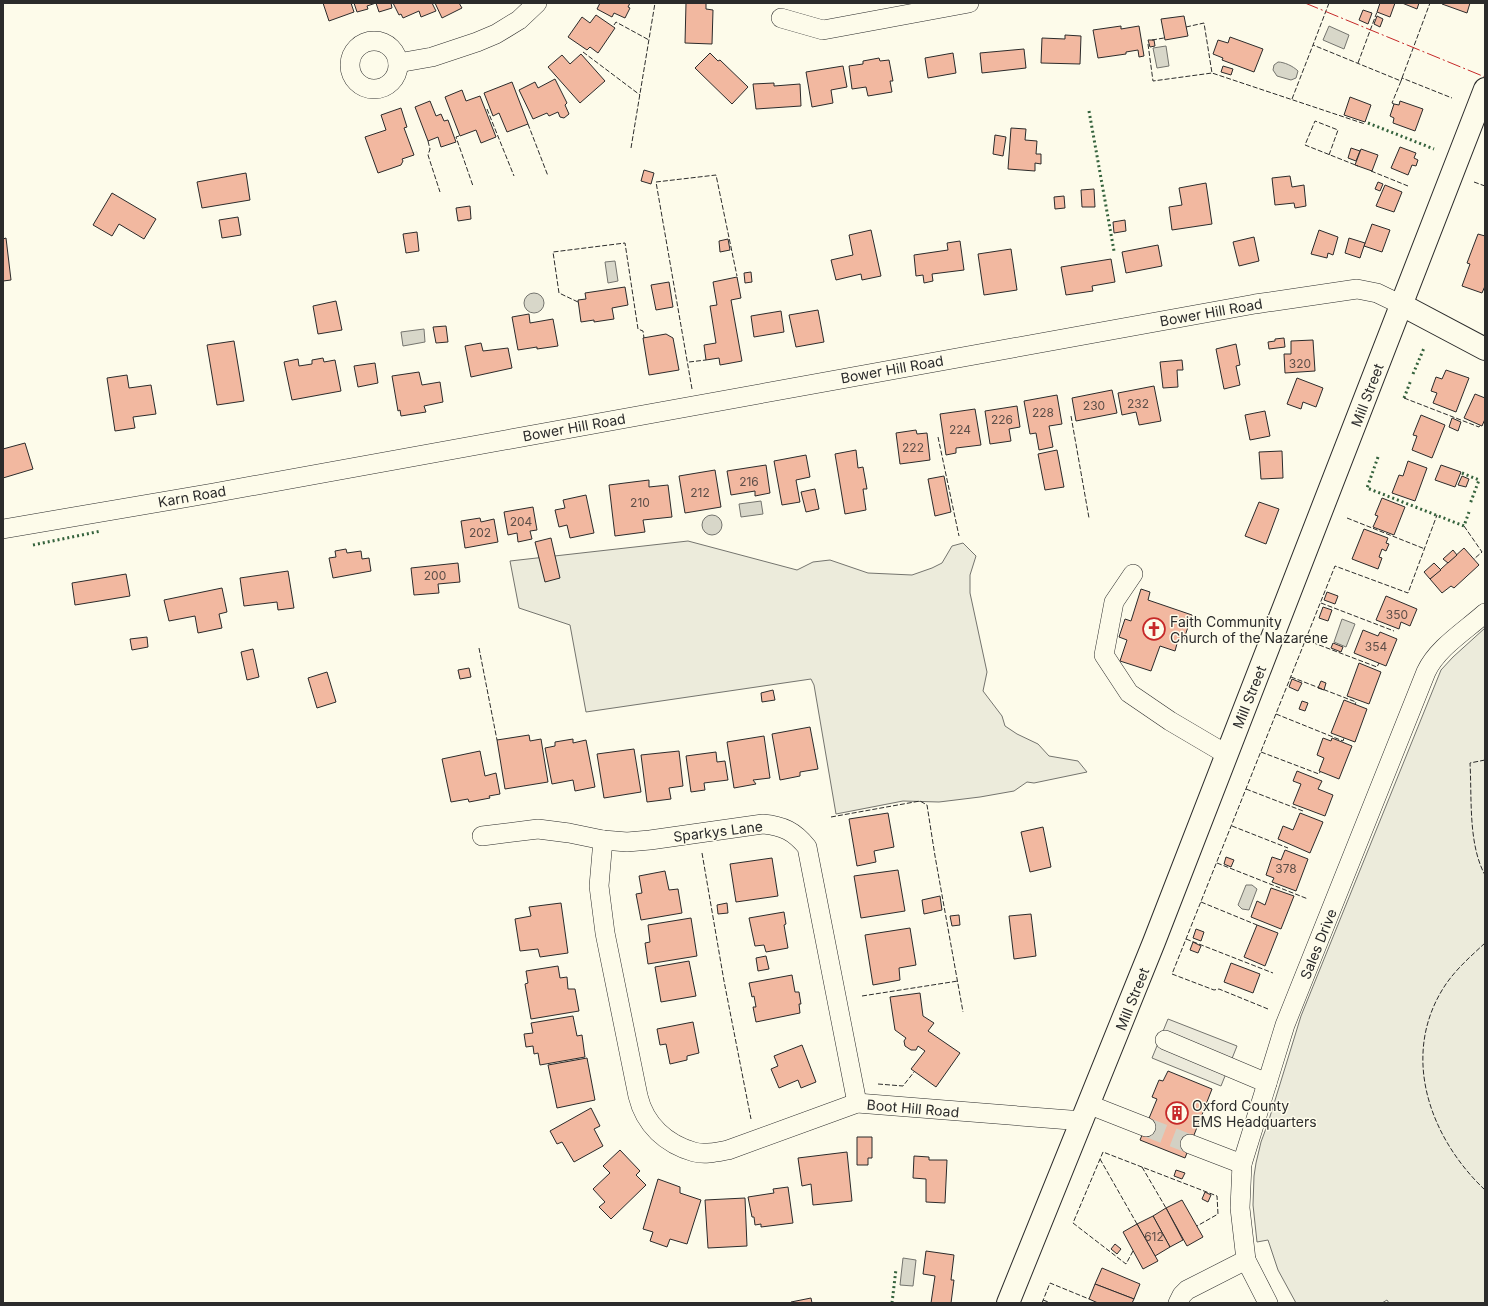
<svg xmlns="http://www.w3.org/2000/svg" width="1488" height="1306" viewBox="0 0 1488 1306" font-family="Inter,sans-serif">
<rect width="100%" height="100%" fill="#fdfbea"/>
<g fill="#ecebdb" stroke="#74746e">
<polygon points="688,541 797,570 813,562 830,560 868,573 912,575 932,568 942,563 952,546 963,543 976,556 970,575 970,593 987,672 983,691 1002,716 1005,726 1017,734 1038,744 1049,756 1078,761 1087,772 1034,783 1027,782 1014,791 980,797 939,802 903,801 836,814 814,685 811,679 586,712 570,625 519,608 510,561"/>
<polygon points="1485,628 1485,1303 1389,1303 1387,1300 1382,1303 1296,1303 1278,1270 1268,1240 1257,1242 1253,1205 1254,1176 1256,1163 1261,1142 1268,1123 1301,1016 1441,670 1453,657"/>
</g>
<polygon fill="#eceadb" stroke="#74746e" points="1168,1019 1237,1046 1221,1086 1152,1058"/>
<g fill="#d8d7c9" stroke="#74746e">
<polygon points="1329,26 1349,35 1344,49 1323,40"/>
<polygon points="1166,46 1169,66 1157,68 1153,48"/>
<path d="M1278 62C1284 62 1293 66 1298 71L1296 78 1291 80 1277 76 1273 70 1274 65Z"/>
<polygon points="615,261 618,281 608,283 605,262"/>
<circle cx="534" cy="303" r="10"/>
<polygon points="424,329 425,342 403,346 401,332"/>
<polygon points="761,501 763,514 741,517 739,504"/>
<circle cx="712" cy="525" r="10"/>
<polygon points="1342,619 1355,624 1346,647 1334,642"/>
<polygon points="1246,885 1252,885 1257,889 1249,910 1242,909 1238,905"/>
<polygon points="903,1258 916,1260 913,1286 900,1285"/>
</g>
<g fill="#f2b8a0" stroke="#2b2b2b">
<polygon points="323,3 351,3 354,12 329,21"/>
<polygon points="354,3 376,3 367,6 368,9 357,12"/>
<polygon points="376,3 391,3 392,8 379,12"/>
<polygon points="393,3 432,3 436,11 421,17 419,11 403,18 401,14 399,15"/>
<polygon points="435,3 459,3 462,8 442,18"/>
<polygon points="600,3 630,3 628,7 630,8 625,18 614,13 612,17 597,9"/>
<polygon points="686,3 706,3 706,9 713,10 712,44 685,43"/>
<polygon points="1380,3 1395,3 1390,17 1377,12"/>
<polygon points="1402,3 1419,3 1417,9"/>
<polygon points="1443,3 1470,3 1467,13 1442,4"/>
<polygon points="1363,10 1372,13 1368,24 1359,20"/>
<polygon points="596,15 615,28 598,53 590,47 587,50 568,37 582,17 590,23"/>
<polygon points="1184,16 1188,36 1165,40 1161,19"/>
<polygon points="1377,16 1383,19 1380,27 1374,24"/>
<polygon points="1121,26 1121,29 1139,26 1144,56 1139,57 1138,50 1126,52 1126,54 1098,58 1093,30"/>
<polygon points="1065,35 1081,36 1080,64 1041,63 1042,38 1065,39"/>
<polygon points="1230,37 1263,49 1254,72 1222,60 1223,58 1213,54 1218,40 1228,43"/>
<polygon points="1148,40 1154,40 1155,46 1150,47"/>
<polygon points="1024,49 1026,68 982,73 980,53"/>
<polygon points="710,53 718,61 720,60 748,87 732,104 695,68"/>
<polygon points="953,53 956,73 928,78 925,58"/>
<polygon points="581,54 605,81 580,103 548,67 562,55 570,64"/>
<polygon points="879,58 880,61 889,60 893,81 890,81 892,92 868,96 866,87 852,89 849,66 863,64 863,61"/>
<polygon points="843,66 847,87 831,90 833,103 812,107 806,72"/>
<polygon points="1223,66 1233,69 1231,75 1221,72"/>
<polygon points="555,79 567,103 565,105 569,114 564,118 560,117 558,112 549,116 547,113 533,119 519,90 535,82 538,88"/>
<polygon points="512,82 528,124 507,132 499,113 493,116 484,93"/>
<polygon points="774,83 774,86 800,84 801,106 756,109 753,84"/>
<polygon points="462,90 466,101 480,96 496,137 481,143 476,130 460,136 445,97"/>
<polygon points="1350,97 1371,105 1365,122 1344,115"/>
<polygon points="430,101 436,116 441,114 444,121 448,120 456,142 441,147 438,137 428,141 415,107"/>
<polygon points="1400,101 1423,109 1415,131 1393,123 1394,118 1390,116 1394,104 1399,105"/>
<polygon points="401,108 407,127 404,128 414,155 402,159 403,161 401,165 378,173 365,137 386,130 381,115"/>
<polygon points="1011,128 1026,129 1025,140 1037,141 1036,154 1041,154 1041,164 1035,163 1035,171 1008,169"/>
<polygon points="995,135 1006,137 1003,156 993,154"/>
<polygon points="1400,147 1416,153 1414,158 1418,160 1416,166 1412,165 1408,175 1391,168"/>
<polygon points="1351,148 1360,151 1356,161 1348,158"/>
<polygon points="1361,149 1378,155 1372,171 1355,165"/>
<polygon points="644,170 654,173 651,184 641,181"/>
<polygon points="246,173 250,200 202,208 197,182"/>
<polygon points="1290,176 1292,187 1304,185 1306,206 1295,208 1294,203 1275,205 1272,178"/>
<polygon points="1378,182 1383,184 1380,191 1375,189"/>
<polygon points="1206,183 1212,224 1172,230 1169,207 1182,205 1179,188"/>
<polygon points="1385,185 1402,192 1394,212 1376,206"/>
<polygon points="1094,189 1095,207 1082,207 1081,190"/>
<polygon points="112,193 156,219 144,239 119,224 112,236 93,225"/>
<polygon points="1064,196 1065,208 1055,209 1054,197"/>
<polygon points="470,206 471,219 458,221 456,208"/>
<polygon points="238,217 241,235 222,238 219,220"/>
<polygon points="1125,220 1126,231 1114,233 1113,222"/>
<polygon points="1372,224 1390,230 1382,252 1364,246"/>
<polygon points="871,230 881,276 862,280 861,274 836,280 831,260 853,255 849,235"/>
<polygon points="1319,230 1338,237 1333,255 1328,253 1327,258 1311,254"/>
<polygon points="417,232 419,251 406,253 403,234"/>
<polygon points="1478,234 1485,236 1485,286 1482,293 1462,286 1470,264 1467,263"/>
<polygon points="1254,237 1259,261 1239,266 1233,242"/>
<polygon points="6,238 11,280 3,281 3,239"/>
<polygon points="1349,238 1365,243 1360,258 1345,253"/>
<polygon points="728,239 730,250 720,252 719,241"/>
<polygon points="960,241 964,270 932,274 933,281 924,283 923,275 916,276 914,255 948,250 947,243"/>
<polygon points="1158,245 1162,266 1126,273 1122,252"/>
<polygon points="1011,249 1017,290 984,295 978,254"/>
<polygon points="1111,259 1115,282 1092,286 1093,291 1066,295 1061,267"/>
<polygon points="751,272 752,282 745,283 744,273"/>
<polygon points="737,277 741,298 731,300 742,361 720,365 719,358 706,360 704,345 716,343 710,306 717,305 713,282"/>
<polygon points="669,282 673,307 656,310 651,285"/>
<polygon points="625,287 628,305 612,308 614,319 594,322 594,320 581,322 578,300 586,299 585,293"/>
<polygon points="336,301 342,330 318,334 313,306"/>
<polygon points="818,310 824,342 796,347 789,315"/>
<polygon points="781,311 784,332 754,337 751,316"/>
<polygon points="529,314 530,323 553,319 558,346 537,349 537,347 518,350 512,317"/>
<polygon points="446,326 448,342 436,343 433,327"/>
<polygon points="666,334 673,338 679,370 649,375 643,338"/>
<polygon points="1284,338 1285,347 1269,349 1268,342 1275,341 1275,339"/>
<polygon points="1313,340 1315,371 1285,373 1284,354 1291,354 1291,341"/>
<polygon points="234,341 244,401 217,405 207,345"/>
<polygon points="481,343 483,351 508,348 512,368 471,377 465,346"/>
<polygon points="1236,344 1240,365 1236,366 1240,385 1224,389 1216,349"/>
<polygon points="323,358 324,362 335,360 341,391 292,400 284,362 298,359 299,366 312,364 312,360"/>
<polygon points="1182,360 1183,370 1177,370 1178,387 1163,388 1160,362"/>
<polygon points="375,363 378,383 358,387 354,366"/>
<polygon points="1446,370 1469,378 1456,412 1433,403 1437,393 1431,391 1436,377 1442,379"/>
<polygon points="419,372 422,385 440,382 443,402 424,406 426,412 401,416 400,410 398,411 392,376"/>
<polygon points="127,375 129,388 151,385 156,414 133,417 135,428 115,431 107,378"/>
<polygon points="1297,378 1323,388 1316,407 1303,402 1301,409 1287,404"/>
<polygon points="1154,386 1161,421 1139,425 1136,412 1122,415 1118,393"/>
<polygon points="1112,390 1117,413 1076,421 1072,398"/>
<polygon points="1475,394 1485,398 1485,419 1482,426 1464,418"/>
<polygon points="1057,395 1062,424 1049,426 1053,447 1039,450 1036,433 1030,434 1024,401"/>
<polygon points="1017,406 1020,427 1009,429 1011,441 990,444 985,411"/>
<polygon points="975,409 981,445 956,448 956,453 946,455 940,414"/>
<polygon points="1265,411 1270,436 1250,440 1245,415"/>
<polygon points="1421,415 1445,425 1432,458 1412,450 1417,436 1413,435"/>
<polygon points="1452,418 1461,422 1458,431 1449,427"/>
<polygon points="916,430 917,434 927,433 930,460 900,464 896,433"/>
<polygon points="25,443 33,469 3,478 3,449"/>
<polygon points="856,450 858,468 863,467 867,489 863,489 866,510 845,514 835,454"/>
<polygon points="1057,450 1064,487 1045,490 1038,454"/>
<polygon points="1282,451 1283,478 1261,479 1259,452"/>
<polygon points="806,455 810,477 796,480 800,502 782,505 774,461"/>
<polygon points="1408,461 1427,468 1415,501 1392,493 1399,475 1403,476"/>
<polygon points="766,465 770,493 755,496 755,491 731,495 727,471"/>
<polygon points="1441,465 1461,472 1455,487 1435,480"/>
<polygon points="715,470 721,507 685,513 679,476"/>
<polygon points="944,476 951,512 935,516 928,479"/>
<polygon points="1462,476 1469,479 1466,487 1458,485"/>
<polygon points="649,480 649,487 668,485 672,517 643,520 645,532 615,536 609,485"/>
<polygon points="815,489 819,509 806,512 801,492"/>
<polygon points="586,495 594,533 570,538 567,525 559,527 555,510 565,508 563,500"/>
<polygon points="1382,498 1405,507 1394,535 1373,527 1378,516 1375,515"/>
<polygon points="1259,502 1279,509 1266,544 1245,536"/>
<polygon points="533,507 537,530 530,531 532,539 518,542 517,533 508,535 504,512"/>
<polygon points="480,518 481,522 494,519 498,542 465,548 461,521"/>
<polygon points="1364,529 1388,538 1386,543 1389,544 1386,551 1382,549 1379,557 1382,558 1378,569 1352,559"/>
<polygon points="551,538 560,578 545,582 535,542"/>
<polygon points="1464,548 1479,565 1454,588 1451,586 1442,593 1430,579"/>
<polygon points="346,549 347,553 361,551 362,559 369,558 371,571 333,578 329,558 336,557 335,551"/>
<polygon points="1453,550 1457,555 1448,563 1443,559"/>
<polygon points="458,563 460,582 438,584 439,593 414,595 411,568"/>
<polygon points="1434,563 1441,570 1430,579 1424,572"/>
<polygon points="288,571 294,608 278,610 277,602 244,606 240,578"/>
<polygon points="126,574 130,596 75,605 72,583"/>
<polygon points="222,588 227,612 219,614 222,628 198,633 195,616 169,621 164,600"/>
<polygon points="1141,589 1150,592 1148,600 1192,615 1183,642 1178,640 1175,651 1160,646 1151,671 1120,661 1127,640 1119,637 1125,619 1131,621"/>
<polygon points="1327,592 1338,596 1335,604 1324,600"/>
<polygon points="1386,596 1417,609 1410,626 1401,622 1399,629 1376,620"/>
<polygon points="1323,607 1332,610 1328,621 1319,618"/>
<polygon points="1363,630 1378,636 1380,632 1397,639 1386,666 1354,653"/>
<polygon points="147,637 148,647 132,650 130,639"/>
<polygon points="1333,643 1343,647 1341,652 1331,648"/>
<polygon points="253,649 259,677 247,680 241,652"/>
<polygon points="1359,663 1381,672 1369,704 1347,696"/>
<polygon points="469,668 471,677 460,679 458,670"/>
<polygon points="327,672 336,702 317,708 308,678"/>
<polygon points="1292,679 1302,683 1298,691 1289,687"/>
<polygon points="1321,681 1326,683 1324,690 1318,688"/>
<polygon points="773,690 775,700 762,702 761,693"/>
<polygon points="1344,700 1367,709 1355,742 1331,733"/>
<polygon points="1302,701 1308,703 1305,711 1299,709"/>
<polygon points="810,727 818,769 800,772 800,776 780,780 772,734"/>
<polygon points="529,735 530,741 541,739 548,782 505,789 497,740"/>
<polygon points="764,736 770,778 753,780 756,784 734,788 727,742"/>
<polygon points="1323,738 1331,741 1332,738 1352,746 1339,779 1319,771 1324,758 1317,755"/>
<polygon points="573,739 573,743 586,740 595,787 575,791 573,780 552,784 545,748 555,746 555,742"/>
<polygon points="634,749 641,792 604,798 597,754"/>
<polygon points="480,751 485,776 496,773 500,794 489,796 490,798 469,802 468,799 451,802 442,759"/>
<polygon points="679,751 683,786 669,788 671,799 647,802 641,755"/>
<polygon points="716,752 717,762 725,761 728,780 704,783 705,790 691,792 686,756"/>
<polygon points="1297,771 1322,781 1318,789 1333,795 1325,816 1293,804 1301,784 1293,781"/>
<polygon points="888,813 894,847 874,851 876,862 857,866 849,819"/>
<polygon points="1300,813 1323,822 1310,853 1278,839 1283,826 1293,830"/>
<polygon points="1043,827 1051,867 1030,872 1021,832"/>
<polygon points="1285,850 1308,859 1296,891 1272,882 1274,878 1266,875 1272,857 1281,860"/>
<polygon points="1226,857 1234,860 1231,867 1224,864"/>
<polygon points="772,858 778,896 736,902 730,864"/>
<polygon points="898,870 905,911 861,918 854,876"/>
<polygon points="665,871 669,890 678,889 682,913 641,920 636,894 642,893 639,876"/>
<polygon points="1271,888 1294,896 1281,929 1251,917 1257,901 1265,905"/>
<polygon points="940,896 942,910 924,914 922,900"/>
<polygon points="561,903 568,953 540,957 538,949 520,951 515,919 531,916 529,907"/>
<polygon points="727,903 728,913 718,914 717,905"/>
<polygon points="784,912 786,924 784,925 788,948 766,952 764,945 755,946 749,918"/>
<polygon points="1031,914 1036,956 1014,959 1009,916"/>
<polygon points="959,915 960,925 952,926 950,916"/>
<polygon points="691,918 697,956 648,964 645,943 650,942 648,925"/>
<polygon points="1257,925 1278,933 1265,966 1244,957"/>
<polygon points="910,928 916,965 899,968 900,980 873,985 865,935"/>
<polygon points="1196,929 1204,932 1201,941 1193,938"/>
<polygon points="1193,942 1201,946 1198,953 1190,950"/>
<polygon points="766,956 769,969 758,971 756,958"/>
<polygon points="689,961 696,996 661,1002 655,967"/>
<polygon points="1231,963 1260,974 1253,993 1224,982"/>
<polygon points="558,966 560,978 567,977 568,989 575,989 579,1011 531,1019 525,984 528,983 526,971"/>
<polygon points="792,975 795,992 799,992 801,1004 799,1004 800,1013 756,1022 753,1007 756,1007 754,996 752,997 749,983"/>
<polygon points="920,993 923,1016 934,1023 928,1031 960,1053 936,1087 911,1069 925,1051 918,1046 916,1050 911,1050 905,1046 904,1041 906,1038 895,1030 890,997"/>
<polygon points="573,1016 577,1036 582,1035 585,1057 540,1065 538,1053 534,1054 533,1046 526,1047 524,1034 533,1033 531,1023"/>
<polygon points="693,1022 699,1053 687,1056 687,1060 670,1064 666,1044 660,1045 657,1029"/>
<polygon points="802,1045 816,1082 801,1088 798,1080 779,1088 771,1069 778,1066 774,1056"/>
<polygon points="587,1058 595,1100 557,1108 548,1065"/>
<polygon points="1168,1071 1212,1089 1185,1158 1140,1140 1157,1099 1152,1097 1159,1080 1163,1081"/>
<polygon points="591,1108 600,1126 594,1129 603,1146 574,1162 562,1142 557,1144 550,1131"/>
<polygon points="857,1137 872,1137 872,1158 868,1158 868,1165 857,1165"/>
<polygon points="620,1150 640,1171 636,1175 646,1185 611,1219 599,1207 605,1202 593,1189 610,1173 603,1166"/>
<polygon points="847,1152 852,1201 813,1205 811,1184 802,1186 798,1158"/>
<polygon points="914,1156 929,1157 929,1160 947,1160 945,1203 926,1202 926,1179 913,1178"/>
<polygon points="1176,1170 1185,1173 1182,1179 1174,1176"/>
<polygon points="658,1179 680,1187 680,1193 701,1200 687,1244 670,1239 667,1247 650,1241 653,1232 643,1229"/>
<polygon points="788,1187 793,1223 761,1227 761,1224 755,1225 754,1217 752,1217 748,1197 774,1193 773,1189"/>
<polygon points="1205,1192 1211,1195 1208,1202 1202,1199"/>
<polygon points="745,1198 747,1246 708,1248 705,1200"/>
<polygon points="1182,1200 1203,1237 1187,1246 1166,1208"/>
<polygon points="1166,1208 1183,1240 1170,1247 1153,1216"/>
<polygon points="1153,1216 1170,1247 1155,1256 1137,1224"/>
<polygon points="1137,1224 1158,1261 1143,1269 1123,1232"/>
<polygon points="1115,1244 1121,1249 1117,1254 1111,1249"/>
<polygon points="926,1251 954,1255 951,1280 954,1280 951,1303 931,1303 935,1276 923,1274"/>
<polygon points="1102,1268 1140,1284 1134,1299 1095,1284"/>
<polygon points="1095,1284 1134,1299 1132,1303 1098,1303 1089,1299"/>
<polygon points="811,1298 812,1303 791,1303 791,1302"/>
</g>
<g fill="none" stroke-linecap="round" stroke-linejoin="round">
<polyline stroke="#d3d1c4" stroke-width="19" stroke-dasharray="19 10" stroke-linecap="butt" points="1146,1127 1190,1144"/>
<g stroke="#2b2b2b" stroke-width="20">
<g id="minor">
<polyline points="781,18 823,30 969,3"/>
<circle cx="374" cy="65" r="24"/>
<polyline points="398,63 432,57 477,42 496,34 519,20 537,3"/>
<polyline points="3,529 213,493 1255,304 1357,289 1377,293 1402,305"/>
<polyline points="1133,574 1114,602 1104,655 1129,693 1170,721 1226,754"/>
<path d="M482 836 538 829 569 833 603 840 627 842 650 840 763 824C783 826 794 831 807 847L857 1103"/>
<path d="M603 840 599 886 605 933 638 1096C645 1125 666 1144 694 1152 705 1155 717 1152 728 1150L857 1103 1083 1121"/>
<polyline points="1165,1040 1267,1083"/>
<polyline points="1090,1105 1146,1127"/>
<polyline points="1190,1144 1242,1164"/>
<polyline points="1178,1303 1182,1295 1187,1290 1246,1260"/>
<path d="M1268 1303 1246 1260 1240 1208 1242 1164 1285 1025 1426 672C1437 648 1465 631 1485 613"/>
</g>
</g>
<g stroke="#2b2b2b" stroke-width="24">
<g id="major">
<polyline points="1402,305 1485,349"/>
<polyline points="1008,1303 1154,942 1485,89"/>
</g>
</g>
<use href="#minor" stroke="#fdfbea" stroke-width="19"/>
<use href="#major" stroke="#fdfbea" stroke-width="22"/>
<g stroke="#34623c" stroke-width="3" stroke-dasharray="2 3" stroke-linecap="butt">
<polyline points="1089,111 1114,251"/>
<polyline points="1368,123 1434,149"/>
<polyline points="1413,374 1424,348"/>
<polyline points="1404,398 1411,380"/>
<polyline points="1378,457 1367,488 1464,526 1469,512"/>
<polyline points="1462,473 1479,480 1470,504"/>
<polyline points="33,545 101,531"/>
<polyline points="892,1303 896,1269"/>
</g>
<g stroke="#2b2b2b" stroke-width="1" stroke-dasharray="5 2" stroke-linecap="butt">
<polyline points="1329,3 1313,45 1401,81 1402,78 1452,98"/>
<polyline points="614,25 616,22 649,40"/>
<polyline points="1186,27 1204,23 1212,73 1365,124"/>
<polyline points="1152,40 1164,38"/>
<polyline points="1148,44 1153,81 1212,73"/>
<polyline points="583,52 640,95"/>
<polyline points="1358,63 1377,12"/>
<polyline points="1402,78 1430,3"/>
<polyline points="1292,99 1313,45"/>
<polyline points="1394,104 1392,103 1401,81"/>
<polyline points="487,109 514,176"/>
<polyline points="528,124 548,176"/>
<polyline points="459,136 456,137 473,186"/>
<polyline points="428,141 430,149 428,155 440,192"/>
<polyline points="631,148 655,3"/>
<polyline points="1329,155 1338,130 1315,121 1305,145 1358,166"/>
<polyline points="1371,171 1408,186"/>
<polyline points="1474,182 1485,186"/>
<polyline points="578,302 559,293 553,252 625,243 638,329 643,331 644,338"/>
<polyline points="689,362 706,360"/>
<polyline points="692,389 656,182 716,175 737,276"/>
<polyline points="1404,398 1479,427 1480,425"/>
<polyline points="1071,416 1089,518"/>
<polyline points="938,437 959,536"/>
<polyline points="1347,518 1425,549"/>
<polyline points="1464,526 1482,552 1474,559"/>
<polyline points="1321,603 1394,631"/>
<polyline points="1306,640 1377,667 1379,663"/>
<polyline points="479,648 497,740"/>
<polyline points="1291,677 1356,702 1355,704"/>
<polyline points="1276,714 1343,741 1344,738"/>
<polyline points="1261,752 1319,774 1320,772"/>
<path d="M1485 760 1470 763C1472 798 1468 844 1485 875"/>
<polyline points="1246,789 1303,811"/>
<polyline points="831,817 920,801 927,805 935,856 963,1012"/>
<polyline points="1232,826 1288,848"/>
<polyline points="702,853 724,981 751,1119"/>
<polyline points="1217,863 1308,899"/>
<polyline points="1201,902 1257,925"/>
<polyline points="1186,939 1273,973"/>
<path d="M1485 943C1470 957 1455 970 1444 987 1400 1056 1430 1138 1485 1190"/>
<polyline points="862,996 958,981"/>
<polyline points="1268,1009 1219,989 1214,990 1172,974 1335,566 1408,593 1437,515"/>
<polyline points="878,1084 903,1086 914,1072"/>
<polyline points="1100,1159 1137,1224"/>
<polyline points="1142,1167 1166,1208"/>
<polyline points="1133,1251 1126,1264 1073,1223 1103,1152 1217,1196 1218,1214 1197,1226"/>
<polyline points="1043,1300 1051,1303"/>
<polyline points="1042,1303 1050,1283 1089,1299"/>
</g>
<polyline stroke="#c62828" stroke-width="1" stroke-dasharray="14 3 2 3" stroke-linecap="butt" points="1305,3 1485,77"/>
</g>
<defs>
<g id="church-ring" transform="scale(1.15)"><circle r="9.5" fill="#fdfbea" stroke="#c62828" stroke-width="1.5"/><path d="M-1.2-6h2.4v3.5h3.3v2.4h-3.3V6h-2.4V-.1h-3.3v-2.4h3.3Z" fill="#c62828"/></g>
<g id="building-ring" transform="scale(1.15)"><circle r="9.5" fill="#fdfbea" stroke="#c62828" stroke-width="1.5"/><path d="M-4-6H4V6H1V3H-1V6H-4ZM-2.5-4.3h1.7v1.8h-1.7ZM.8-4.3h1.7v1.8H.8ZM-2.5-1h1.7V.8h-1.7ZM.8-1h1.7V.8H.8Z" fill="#c62828"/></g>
</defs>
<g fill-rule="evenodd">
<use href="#church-ring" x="1154" y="629"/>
<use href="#building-ring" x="1177" y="1113"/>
</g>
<g text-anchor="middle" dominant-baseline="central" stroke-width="3" stroke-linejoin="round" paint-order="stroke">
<g font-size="12" fill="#5d4e48">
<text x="1300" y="363">320</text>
<text x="1138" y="403">232</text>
<text x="1094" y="405">230</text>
<text x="1043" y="412">228</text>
<text x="1002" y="419">226</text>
<text x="960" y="429">224</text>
<text x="913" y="447">222</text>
<text x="749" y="481">216</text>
<text x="700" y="492">212</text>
<text x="640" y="502">210</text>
<text x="521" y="521">204</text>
<text x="480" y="532">202</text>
<text x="435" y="575">200</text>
<text x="1397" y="614">350</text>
<text x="1376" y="646">354</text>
<text x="1286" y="868">378</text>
<text x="1154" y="1236">612</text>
</g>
<g font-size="14" fill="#2b2b2b" stroke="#fdfbea">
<text transform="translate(1211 312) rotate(-10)">Bower Hill Road</text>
<text transform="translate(892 369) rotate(-10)">Bower Hill Road</text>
<text transform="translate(1367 395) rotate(-69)">Mill Street</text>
<text transform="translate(574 427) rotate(-10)">Bower Hill Road</text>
<text transform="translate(192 496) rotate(-10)">Karn Road</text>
<text transform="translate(1249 697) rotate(-68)">Mill Street</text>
<text transform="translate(718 831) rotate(-7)">Sparkys Lane</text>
<text transform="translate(1318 944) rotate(-68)">Sales Drive</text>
<text transform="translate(1132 999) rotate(-68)">Mill Street</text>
<text transform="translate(913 1108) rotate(5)">Boot Hill Road</text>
</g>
<g font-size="14" fill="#2b2b2b" stroke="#fdfbea" text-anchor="start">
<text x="1170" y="621">Faith Community<tspan x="1170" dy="16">Church of the Nazarene</tspan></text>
<text x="1192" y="1105">Oxford County<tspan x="1192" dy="16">EMS Headquarters</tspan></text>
</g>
</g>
<rect width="1488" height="1306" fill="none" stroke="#2b2b2b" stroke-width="8"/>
</svg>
